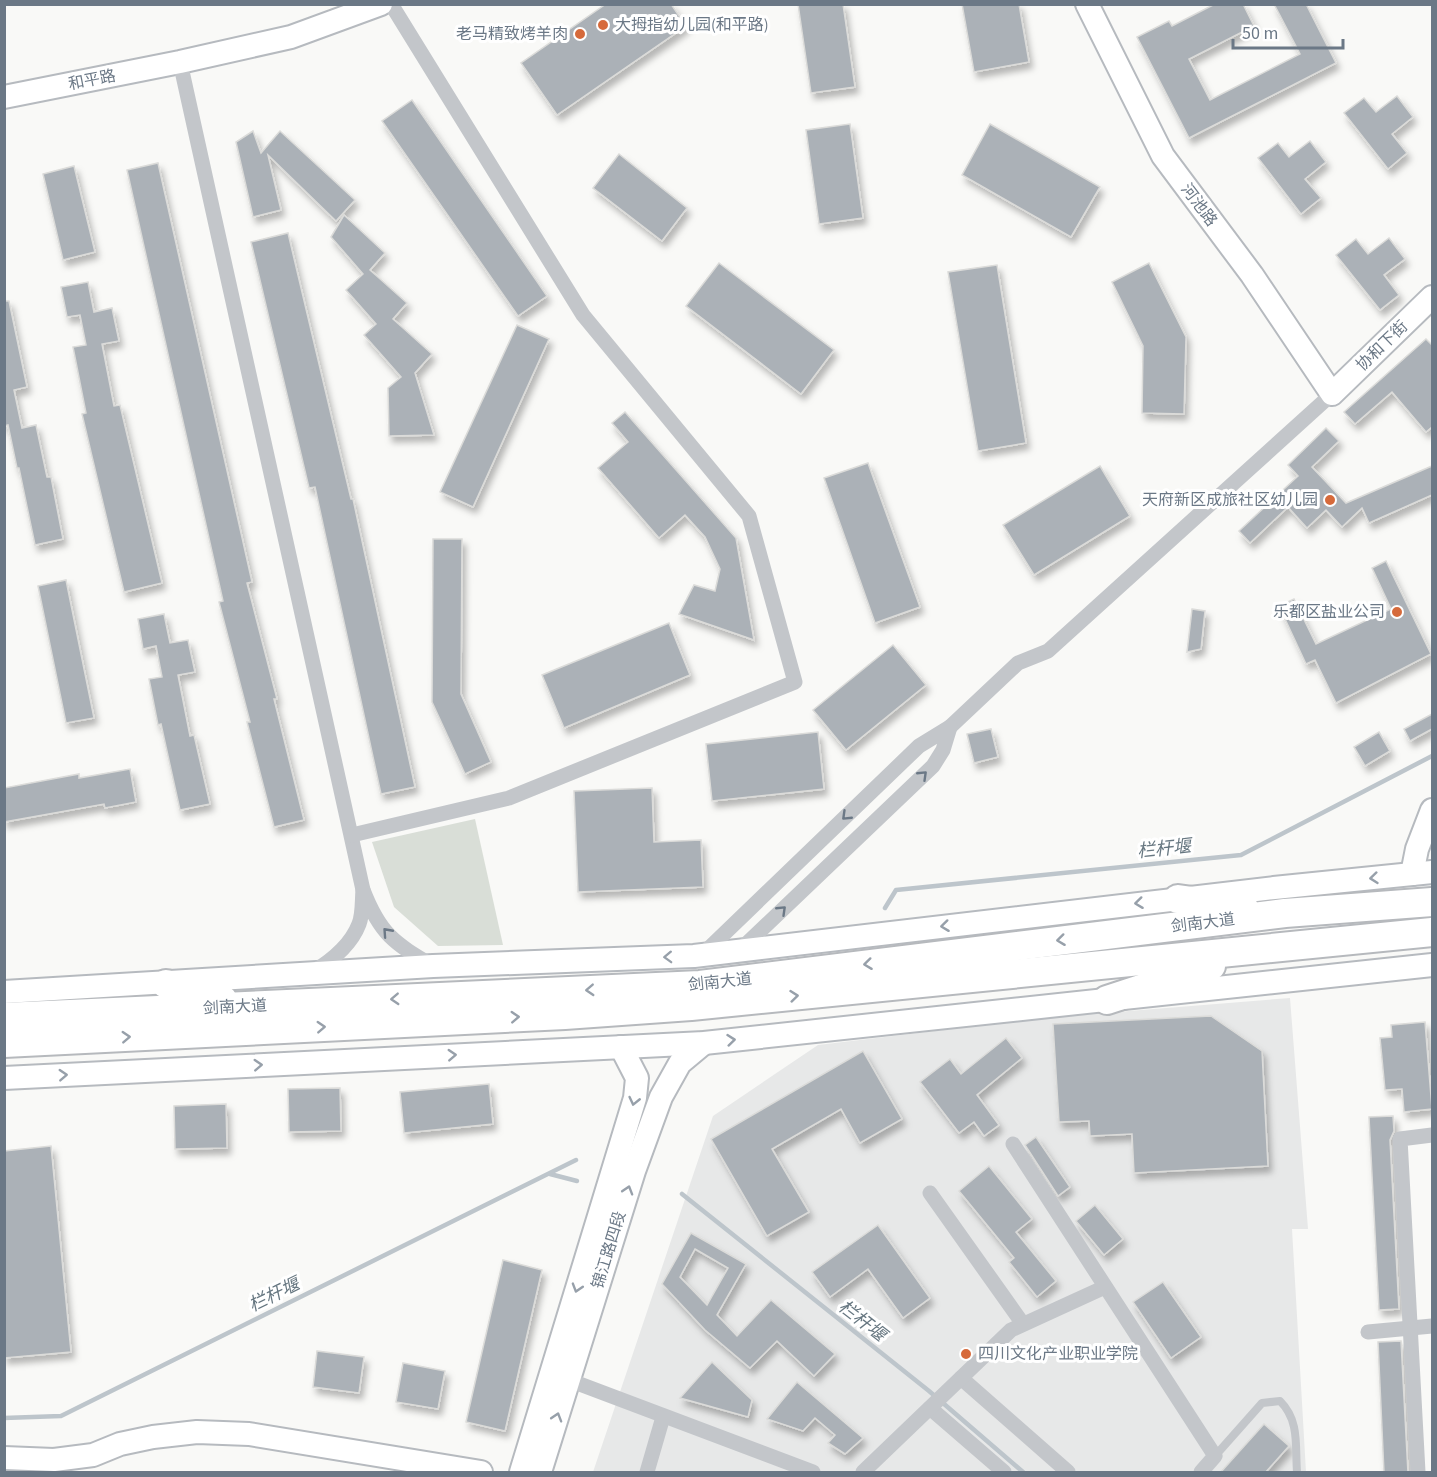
<svg xmlns="http://www.w3.org/2000/svg" width="1437" height="1477" viewBox="0 0 1437 1477" font-family="'Source Sans 3','Noto Sans SC',sans-serif">
<defs>
<filter id="shadow"><feDropShadow dx="3.5" dy="6" stdDeviation="3" flood-color="#0004"/></filter>
</defs>
<rect width="100%" height="100%" fill="#f9f9f7"/>
<polygon fill="#e7e8e8" points="1290,998 1308,1229 1292,1229 1306,1472 593,1472 713,1116 818,1045 1042,1018"/>
<polygon fill="#d9ded7" points="475,819 503,945 438,946 394,907 372,842"/>
<g fill="none" stroke-linecap="round" stroke-linejoin="round">
<g stroke="#bdc5cb" stroke-width="4.5">
<polyline points="885,908 896,890 1241,855 1432,756"/>
<polyline points="550,1174 577,1181"/>
<polyline points="682,1194 929,1391 1023,1472"/>
<polyline points="4,1418 61,1416 576,1160"/>
</g>
</g>
<g fill="#abb1b7" stroke="#dbdbd9" stroke-width="1.5" fill-rule="evenodd" filter="url(#shadow)">
<polygon points="606,4 671,4 686,26 557,115 521,63"/>
<polygon points="798,4 843,4 855,87 811,93"/>
<polygon points="962,4 1019,4 1029,62 974,72"/>
<polygon points="1215,4 1243,4 1254,26 1189,59 1210,100 1300,54 1274,4 1306,4 1336,63 1189,138 1137,37 1169,21 1172,26"/>
<polygon points="1397,96 1413,117 1392,134 1407,153 1388,169 1344,113 1364,98 1376,112"/>
<polygon points="412,100 547,296 518,316 382,121"/>
<polygon points="850,124 863,218 819,224 806,130"/>
<polygon points="990,124 1100,187 1071,237 962,175"/>
<polygon points="253,131 261,153 280,131 355,200 336,221 268,155 281,210 253,217 236,142"/>
<polygon points="1310,141 1326,162 1305,179 1321,198 1301,214 1258,158 1278,143 1289,157"/>
<polygon points="619,154 687,208 662,241 593,188"/>
<polygon points="158,163 252,582 247,583 277,699 274,699 304,820 274,827 247,722 250,722 219,602 223,601 127,170"/>
<polygon points="74,166 95,252 63,260 43,174"/>
<polygon points="344,215 385,253 370,270 407,303 393,319 432,354 415,373 434,435 389,436 388,388 401,377 364,335 376,324 346,290 363,274 331,237"/>
<polygon points="288,233 351,499 353,499 415,787 381,794 315,487 309,488 251,242"/>
<polygon points="1389,238 1405,259 1384,275 1399,295 1380,310 1336,255 1356,239 1368,254"/>
<polygon points="719,263 834,350 801,394 686,306"/>
<polygon points="1149,263 1186,337 1184,414 1142,413 1143,346 1112,282"/>
<polygon points="997,265 1026,443 978,451 948,272"/>
<polygon points="88,282 94,312 112,308 119,341 102,344 114,406 120,405 162,583 124,592 82,414 86,413 73,347 86,345 80,315 67,317 61,287"/>
<polygon points="4,301 9,301 27,387 14,390 22,428 36,425 47,477 51,477 63,539 35,545 19,468 17,468 8,425 4,426"/>
<polygon points="517,325 549,339 473,507 440,492"/>
<polygon points="1426,339 1432,345 1432,427 1426,432 1392,392 1355,424 1344,412"/>
<polygon points="625,412 736,538 754,640 679,614 694,585 715,591 720,569 705,537 685,515 659,538 598,468 628,442 612,423"/>
<polygon points="1326,428 1339,441 1312,467 1346,503 1432,466 1432,495 1369,523 1362,508 1342,527 1326,510 1307,528 1288,507 1250,543 1239,531 1298,476 1288,465"/>
<polygon points="868,463 920,607 875,623 824,478"/>
<polygon points="1100,466 1130,516 1034,575 1003,525"/>
<polygon points="433,539 462,539 461,694 491,762 465,774 432,702"/>
<polygon points="1386,561 1431,654 1336,703 1315,660 1306,664 1279,606 1294,599 1316,644 1391,609 1372,568"/>
<polygon points="66,580 94,718 66,723 38,586"/>
<polygon points="1192,609 1205,611 1201,649 1187,652"/>
<polygon points="164,614 170,643 188,640 195,672 178,675 190,736 194,735 210,804 180,810 161,724 158,725 149,679 162,677 156,646 143,649 138,619"/>
<polygon points="669,623 690,675 564,728 542,675"/>
<polygon points="893,645 926,685 846,750 813,710"/>
<polygon points="1432,714 1432,729 1410,741 1404,729"/>
<polygon points="991,729 998,757 974,763 967,734"/>
<polygon points="818,732 824,789 712,801 706,744"/>
<polygon points="1379,732 1390,751 1365,766 1354,747"/>
<polygon points="130,769 136,802 105,808 104,804 4,822 4,788 79,774 79,778"/>
<polygon points="652,788 654,842 701,840 703,887 578,892 574,791"/>
<polygon points="1211,1016 1262,1051 1268,1166 1134,1173 1132,1134 1090,1136 1089,1121 1059,1122 1053,1024"/>
<polygon points="1425,1022 1432,1109 1404,1112 1402,1089 1385,1090 1380,1038 1392,1037 1391,1025"/>
<polygon points="1006,1038 1022,1058 977,1095 999,1125 984,1136 974,1122 959,1133 920,1082 950,1059 961,1074"/>
<polygon points="863,1051 902,1119 860,1143 841,1109 772,1149 809,1212 767,1236 711,1139"/>
<polygon points="489,1084 493,1124 404,1133 400,1092"/>
<polygon points="340,1088 341,1131 289,1132 288,1089"/>
<polygon points="226,1104 227,1148 175,1149 174,1106"/>
<polygon points="1393,1116 1394,1131 1390,1140 1399,1309 1379,1310 1369,1117"/>
<polygon points="1036,1137 1070,1187 1058,1196 1025,1145"/>
<polygon points="51,1146 71,1352 4,1358 4,1151"/>
<polygon points="989,1166 1032,1219 1016,1232 1056,1281 1037,1297 1009,1262 1014,1258 959,1191"/>
<polygon points="1095,1205 1123,1239 1104,1255 1076,1221"/>
<polygon points="878,1225 930,1298 903,1318 868,1269 830,1297 812,1272"/>
<path d="M691 1233 746 1264 717 1315 737 1336 771 1300 835 1354 814 1376 777 1341 750 1368 705 1330 662 1284ZM695 1249 728 1268 707 1305 680 1277Z"/>
<polygon points="503,1260 542,1270 505,1431 466,1422"/>
<polygon points="1163,1282 1201,1337 1171,1358 1133,1302"/>
<polygon points="1401,1341 1408,1473 1384,1473 1378,1342"/>
<polygon points="317,1351 364,1357 359,1393 313,1387"/>
<polygon points="712,1362 752,1400 748,1417 680,1398"/>
<polygon points="403,1363 445,1371 438,1409 396,1402"/>
<polygon points="797,1382 863,1438 845,1454 828,1443 835,1435 815,1418 803,1431 767,1419"/>
<polygon points="1264,1424 1289,1446 1265,1473 1220,1473"/>
</g>
<g fill="none" stroke-linecap="round" stroke-linejoin="round">
<g stroke="#b6babf" stroke-width="26">
<g id="secondary">
<polyline points="1087,4 1163,156 1252,275 1332,394 1432,297"/>
<polyline points="4,97 180,62 291,37 381,4"/>
<polyline points="1412,874 1417,849 1432,810"/>
<polyline points="4,992 433,966 694,956 1274,888 1432,872"/>
<polyline points="4,1078 704,1043 1432,965"/>
<polyline points="4,1458 54,1460 93,1455 120,1444 153,1437 197,1432 249,1434 481,1472"/>
<polyline points="521,1472 635,1098 637,1078 621,1047"/>
<polyline points="540,1472 634,1171 661,1097 680,1063 704,1043"/>
</g>
</g>
<g stroke="#b6b9bd" stroke-width="32">
<g id="highway">
<polyline points="1178,899 1244,908"/>
<polyline points="166,984 223,1000"/>
<polyline points="1107,1000 1211,966"/>
<polyline points="4,1017 700,985 1285,913 1432,902"/>
<polyline points="4,1043 565,1015 691,1006 1432,932"/>
</g>
</g>
<path stroke="#c3c6ca" stroke-width="8" d="M1215 1456 1262 1403 1280 1401C1300 1421 1295 1446 1297 1472"/>
<g stroke="#c3c6ca" stroke-width="15">
<polyline points="180,62 363,890"/>
<polyline points="950,727 1018,663 1048,651 1332,394"/>
<polyline points="352,835 509,798 795,682 749,516 583,315 391,4"/>
<polyline points="702,955 919,746 950,727 943,750 933,766 740,950"/>
<path d="M313 972C331 961 351 945 359 924 363 914 362 900 363 890 380 934 394 943 433 966"/>
<polyline points="1013,1144 1215,1456 1201,1472"/>
<polyline points="930,1193 1023,1324"/>
<polyline points="1368,1332 1432,1326"/>
<polyline points="961,1378 1068,1472"/>
<polyline points="569,1380 813,1472"/>
<polyline points="930,1408 1004,1472"/>
<polyline points="647,1472 663,1417"/>
<polyline points="863,1472 1011,1330 1105,1287"/>
<polyline points="1418,1472 1400,1139 1432,1135"/>
</g>
<use href="#secondary" stroke="#fff" stroke-width="22"/>
<use href="#highway" stroke="#fff" stroke-width="28"/>
</g>
<defs><path id="oneway-chevron" d="M-2-3.5L2.5 0L-2 3.5" fill="none" stroke-width="1.6" stroke-linecap="round" stroke-linejoin="round" transform="scale(1.5)"/></defs>
<g stroke="#6b7886">
<use href="#oneway-chevron" transform="translate(923 775) rotate(-44)"/>
<use href="#oneway-chevron" transform="translate(846 816) rotate(136)"/>
<use href="#oneway-chevron" transform="translate(782 910) rotate(-44)"/>
<use href="#oneway-chevron" transform="translate(387 932) rotate(-132)"/>
</g>
<g stroke="#97a0aa">
<use href="#oneway-chevron" transform="translate(1374 878) rotate(174)"/>
<use href="#oneway-chevron" transform="translate(1139 903) rotate(173)"/>
<use href="#oneway-chevron" transform="translate(945 926) rotate(173)"/>
<use href="#oneway-chevron" transform="translate(1061 940) rotate(173)"/>
<use href="#oneway-chevron" transform="translate(668 957) rotate(178)"/>
<use href="#oneway-chevron" transform="translate(868 964) rotate(173)"/>
<use href="#oneway-chevron" transform="translate(590 990) rotate(177)"/>
<use href="#oneway-chevron" transform="translate(794 996) rotate(-6)"/>
<use href="#oneway-chevron" transform="translate(395 999) rotate(177)"/>
<use href="#oneway-chevron" transform="translate(515 1017) rotate(-3)"/>
<use href="#oneway-chevron" transform="translate(321 1027) rotate(-3)"/>
<use href="#oneway-chevron" transform="translate(126 1037) rotate(-3)"/>
<use href="#oneway-chevron" transform="translate(731 1040) rotate(-6)"/>
<use href="#oneway-chevron" transform="translate(452 1055) rotate(-3)"/>
<use href="#oneway-chevron" transform="translate(258 1065) rotate(-3)"/>
<use href="#oneway-chevron" transform="translate(63 1075) rotate(-3)"/>
<use href="#oneway-chevron" transform="translate(634 1101) rotate(103)"/>
<use href="#oneway-chevron" transform="translate(628 1190) rotate(-73)"/>
<use href="#oneway-chevron" transform="translate(577 1288) rotate(107)"/>
<use href="#oneway-chevron" transform="translate(557 1417) rotate(-73)"/>
</g>
<g fill="#d66a3b" stroke="#fff" stroke-width="2">
<circle cx="603" cy="25" r="6"/>
<circle cx="580" cy="34" r="6"/>
<circle cx="1330" cy="500" r="6"/>
<circle cx="1397" cy="612" r="6"/>
<circle cx="966" cy="1354" r="6"/>
</g>
<g text-anchor="middle" dominant-baseline="central" stroke-width="6" stroke-linejoin="round" paint-order="stroke">
<g font-size="16" fill="#6b7886" stroke="#fff" text-anchor="end">
<text x="615" y="25" text-anchor="start">大拇指幼儿园(和平路)</text>
<text x="568" y="34">老马精致烤羊肉</text>
<text x="1318" y="500">天府新区成旅社区幼儿园</text>
<text x="1385" y="612">乐都区盐业公司</text>
<text x="978" y="1354" text-anchor="start">四川文化产业职业学院</text>
</g>
<g font-size="16" fill="#6b7886" stroke="#fff">
<text transform="translate(92 80) rotate(-11)">和平路</text>
<text transform="translate(1199 205) rotate(53)">河池路</text>
<text transform="translate(1382 346) rotate(-44)">协和下街</text>
<text transform="translate(1203 923) rotate(-7)">剑南大道</text>
<text transform="translate(720 982) rotate(-6)">剑南大道</text>
<text transform="translate(235 1007) rotate(-3)">剑南大道</text>
<text transform="translate(609 1250) rotate(-73)">锦江路四段</text>
</g>
<g font-size="18" font-style="italic" fill="#677781" stroke="#fff">
<text transform="translate(1164 849) rotate(-6)">栏杆堰</text>
<text transform="translate(274 1295) rotate(-26)">栏杆堰</text>
<text transform="translate(862 1321) rotate(38)">栏杆堰</text>
</g>
</g>
<rect width="1437" height="1477" fill="none" stroke="#6b7886" stroke-width="12"/>
<path d="M1233 39v9h110v-9" fill="none" stroke="#6b7886" stroke-width="3"/>
<text x="1242" y="39" font-size="18" fill="#6b7886" stroke="#ffffff" stroke-width="4.5" paint-order="stroke">50 m</text>
</svg>
